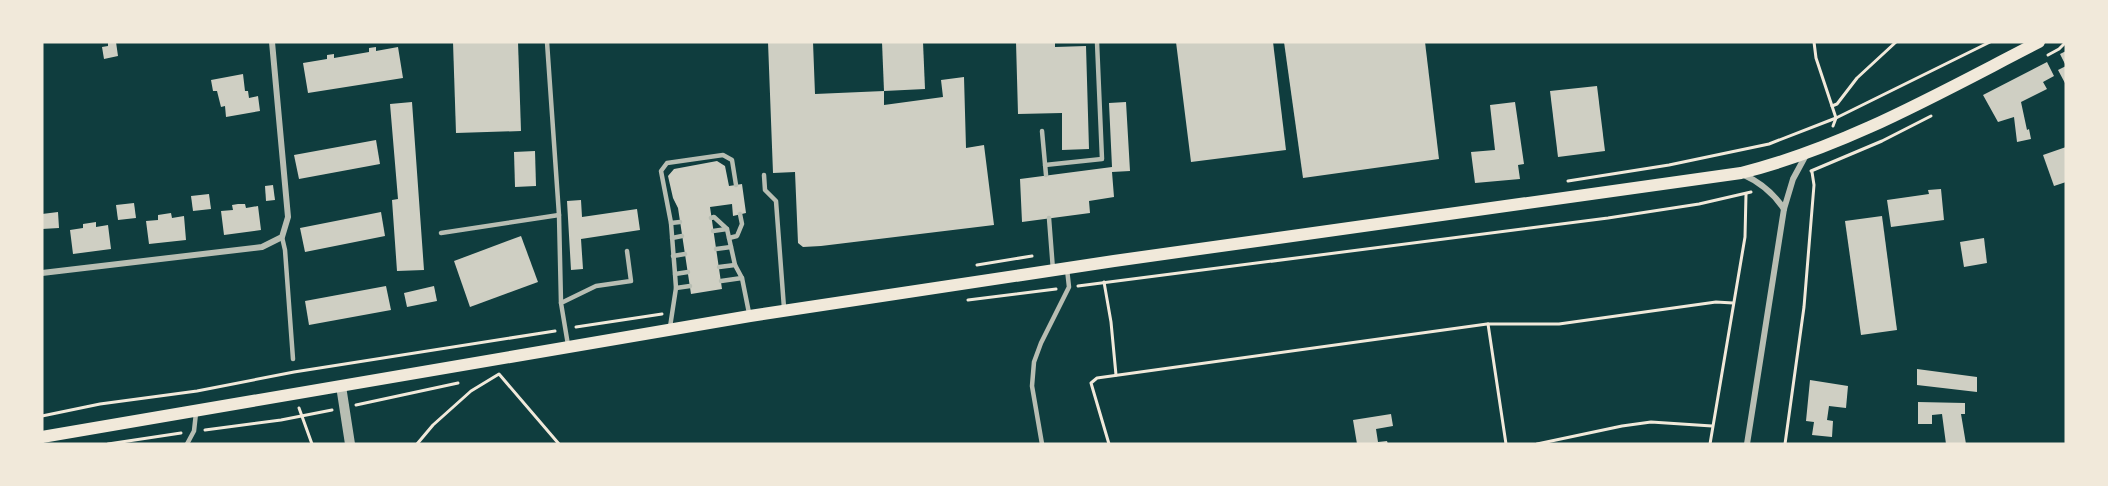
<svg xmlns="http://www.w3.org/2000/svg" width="2108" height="486" viewBox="0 0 2108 486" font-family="'Sofia Sans Condensed',sans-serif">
<rect width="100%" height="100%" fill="#0f3d3e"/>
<g fill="#cfcfc3">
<polygon points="108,42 116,42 118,56 104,59 102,47 108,46"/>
<polygon points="453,42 518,42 521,131 456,133"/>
<polygon points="768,42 813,42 815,94 884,91 884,105 943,97 941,80 964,77 966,148 984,145 994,225 821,246 803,247 798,243 795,172 773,173"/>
<polygon points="882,42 923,42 925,89 884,91"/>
<polygon points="1016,42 1055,42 1055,47 1086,46 1089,149 1062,150 1062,113 1018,114"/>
<polygon points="1176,42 1273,42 1286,150 1191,162"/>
<polygon points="1284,42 1425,42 1439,159 1303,178"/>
<polygon points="376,47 376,51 398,47 403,78 308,93 303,63 327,59 327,55 334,54 334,58 369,52 369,48"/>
<polygon points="2066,51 2066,85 2058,70 2066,66 2060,54"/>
<polygon points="2047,62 2054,76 2043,82 2047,89 2021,102 2027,130 2029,129 2031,139 2017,142 2014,117 1998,122 1983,95"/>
<polygon points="243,74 245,91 248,91 249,98 258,96 260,111 226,117 225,106 221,107 217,91 213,91 211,80"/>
<polygon points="1597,86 1605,151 1558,157 1550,91"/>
<polygon points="412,102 424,270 397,271 392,200 398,199 390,104"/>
<polygon points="1126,102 1130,171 1112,172 1114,197 1089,201 1090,213 1022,222 1020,179 1112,167 1109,103"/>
<polygon points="1515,102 1524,164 1518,165 1520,179 1475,183 1471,152 1495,150 1490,105"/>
<polygon points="376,140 380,164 299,179 294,155"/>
<polygon points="2066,147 2066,182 2054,186 2043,155"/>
<polygon points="535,151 536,186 515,187 514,152"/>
<polygon points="717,161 725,166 729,186 742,184 746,213 733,216 732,204 710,207 722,289 691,294 678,208 673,198 668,176 674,169"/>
<polygon points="273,185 275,200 266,201 265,186"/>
<polygon points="1941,189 1944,220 1891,227 1887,200 1929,194 1928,190"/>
<polygon points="209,194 211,209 193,211 191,196"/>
<polygon points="581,200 582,217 637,209 640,230 581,239 583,269 571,270 567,201"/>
<polygon points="134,203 136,218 118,220 116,205"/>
<polygon points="238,204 245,204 246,208 258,206 261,230 224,235 221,211 233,210 232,205"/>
<polygon points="58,212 59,228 42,229 42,214"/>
<polygon points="381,212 385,236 305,252 300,228"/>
<polygon points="171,213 172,218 184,216 186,240 149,244 146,221 158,220 158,215"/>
<polygon points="1882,216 1897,330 1861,335 1845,221"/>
<polygon points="96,222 96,227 108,225 111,249 73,254 70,230 83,228 83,224"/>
<polygon points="521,236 538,282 470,307 454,261"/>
<polygon points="1984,238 1987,263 1964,267 1960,242"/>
<polygon points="386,286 391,310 309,325 305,301"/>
<polygon points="434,286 437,301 407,307 404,293"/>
<polygon points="1917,369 1977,377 1977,392 1917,385"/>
<polygon points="1810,380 1848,386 1846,408 1829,406 1827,420 1833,421 1832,437 1812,435 1814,422 1806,421"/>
<polygon points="1918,402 1965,403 1965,414 1961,414 1966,444 1946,444 1942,414 1932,415 1932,424 1918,424"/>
<polygon points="1391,414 1393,426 1376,429 1378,442 1387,441 1388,444 1357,444 1353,420"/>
</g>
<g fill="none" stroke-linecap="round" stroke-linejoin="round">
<g stroke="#f1e9da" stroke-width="3">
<polyline points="1814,42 1816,58 1832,106"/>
<polyline points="2048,55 2059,49 2066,42"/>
<polyline points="1833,126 1836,118 1832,106 1837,104 1857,78 1896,42"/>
<polyline points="1811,171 1882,141 1931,116"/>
<polyline points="1568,181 1669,165 1769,144 1836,118 1990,42"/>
<polyline points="977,265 1032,256"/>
<polyline points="1104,282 1111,322 1116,375"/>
<polyline points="1078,286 1608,218 1699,204 1751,192"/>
<polyline points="968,300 1056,289"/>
<polyline points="1488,324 1506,444"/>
<polyline points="576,327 662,314"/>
<polyline points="356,405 458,383"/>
<polyline points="299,408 312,444"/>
<polyline points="42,416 100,404 197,391 294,372 555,331"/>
<polyline points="205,430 281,420 332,410"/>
<polyline points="108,444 181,433"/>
<polyline points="417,444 433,425 471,391 499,374 559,444"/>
<polyline points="1109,444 1091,383 1097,378 1487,324 1559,324 1716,302 1733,303"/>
<polyline points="1537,444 1622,426 1651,422 1712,426"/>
<polyline points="1710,444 1745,237 1746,194"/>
<polyline points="1785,444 1804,307 1814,185 1812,172"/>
</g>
<g stroke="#b8beb3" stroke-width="4.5">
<polyline points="547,42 559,215 561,303"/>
<polyline points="1042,131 1046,175"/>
<polyline points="1045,165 1102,159 1097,42"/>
<polyline points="764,175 765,190 776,201 784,308"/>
<polyline points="711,218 714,217 727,229 735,265"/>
<polyline points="1049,218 1053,270"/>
<polyline points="671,223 680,222"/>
<polyline points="713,231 727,229"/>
<polyline points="441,233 559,215"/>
<polyline points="282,237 285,250 293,359"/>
<polyline points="672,238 682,236"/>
<polyline points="729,238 737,236 742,224 740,214"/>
<polyline points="716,249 731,247"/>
<polyline points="673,256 685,254"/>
<polyline points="719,267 735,265 742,278 749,313"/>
<polyline points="675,274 671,223 661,171 667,163 723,155 732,160 736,185"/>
<polyline points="721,281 742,278"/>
<polyline points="676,288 690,286"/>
<polyline points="670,327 676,288 675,274 688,272"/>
<polyline points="568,345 561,303 596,286 631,281 627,251"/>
<polyline points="187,444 194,431 196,413"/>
<polyline points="1042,444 1032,386 1034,362 1041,343 1069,287 1067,269"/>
</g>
<g stroke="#b8beb3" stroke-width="6">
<path d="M1742 174C1760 182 1773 192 1784 209"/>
<polyline points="42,273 262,247 282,237 288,217 272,42"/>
<polyline points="1747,444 1784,209 1793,179 1806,155"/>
</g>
<polyline stroke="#b8beb3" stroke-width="10" points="341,386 350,444"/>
<path stroke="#f1e9da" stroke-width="12" d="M42 437 750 316 1114 261 1741 173C1846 147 1943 91 2039 42"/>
</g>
<rect width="2108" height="486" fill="none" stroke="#f1e9da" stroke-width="87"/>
</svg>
